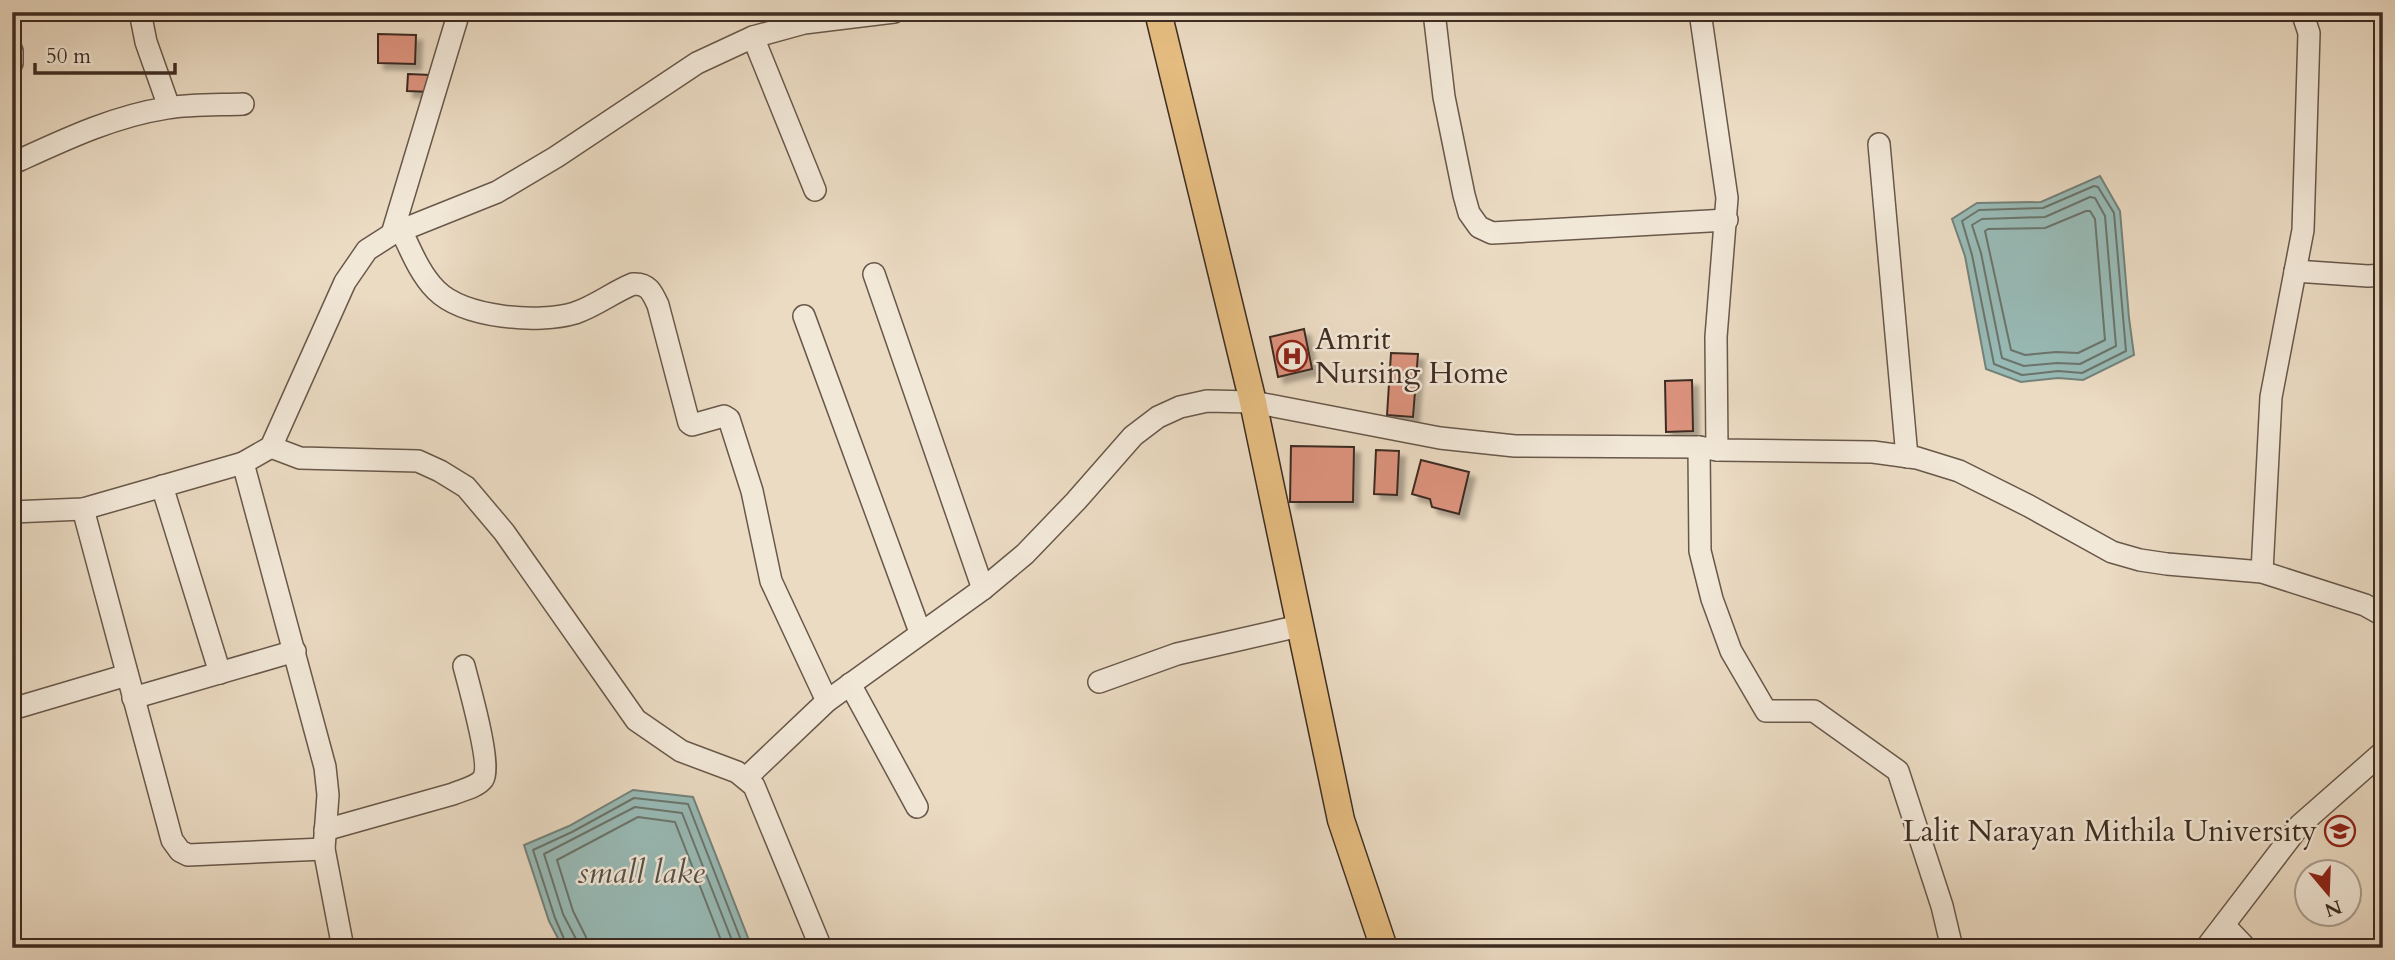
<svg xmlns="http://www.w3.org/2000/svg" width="2395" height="960" viewBox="0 0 2395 960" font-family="Cardo,serif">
<defs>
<filter id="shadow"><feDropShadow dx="6" dy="6" stdDeviation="2" flood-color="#0004"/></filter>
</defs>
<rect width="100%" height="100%" fill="#ebdbc3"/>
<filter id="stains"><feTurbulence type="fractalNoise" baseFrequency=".00286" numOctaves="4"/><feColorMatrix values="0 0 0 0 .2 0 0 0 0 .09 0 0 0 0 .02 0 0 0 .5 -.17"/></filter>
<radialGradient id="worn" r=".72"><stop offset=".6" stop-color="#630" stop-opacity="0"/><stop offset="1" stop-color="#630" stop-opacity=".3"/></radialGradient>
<g fill="#98bbb7" stroke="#74827b" stroke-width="2">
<polygon points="2100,176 2120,211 2129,318 2134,355 2083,380 2058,378 2021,382 1986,369 1965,256 1952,219 1977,203 2041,202"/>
<polygon points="633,790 693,797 752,948 563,948 549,921 524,845 569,826"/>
</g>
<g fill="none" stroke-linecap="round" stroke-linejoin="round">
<g stroke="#6b746c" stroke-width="2">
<polygon points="2094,186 2098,187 2114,213 2126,351 2082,373 2058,371 2022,375 1994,364 1972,255 1962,221 1979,210 2043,208"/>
<polygon points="2090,197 2095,198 2105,216 2116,346 2080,364 2057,363 2024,366 2002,358 1981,253 1972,225 1982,219 2045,217"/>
<polygon points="2086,211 2090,211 2095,219 2105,340 2078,353 2056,352 2025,355 2011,350 1985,231 1988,229 2045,228"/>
<polyline points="568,948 555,918 533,850 572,832 634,798 688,804 744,948"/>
<polyline points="577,948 576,939 563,914 544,854 635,807 682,813 735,948"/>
<polyline points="588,948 586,937 573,911 557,860 638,817 675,822 724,948"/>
</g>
</g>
<g fill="#dd937e" stroke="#3e2c22" stroke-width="2" filter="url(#shadow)">
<polygon points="378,34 416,35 415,64 378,63"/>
<polygon points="408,74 431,75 430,92 407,91"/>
<polygon points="1304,329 1312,369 1278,377 1270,337"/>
<polygon points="1391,353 1418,354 1413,417 1387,415"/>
<polygon points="1692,380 1693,431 1666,432 1665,381"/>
<polygon points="1291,446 1354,447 1353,502 1290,502"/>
<polygon points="1376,450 1399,451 1397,495 1374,494"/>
<polygon points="1421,460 1469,472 1459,514 1432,507 1430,499 1412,494"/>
<polygon points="2348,941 2350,948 2323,948"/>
</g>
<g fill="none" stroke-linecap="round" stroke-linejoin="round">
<g stroke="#69584a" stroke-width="24">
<g id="minor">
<polyline points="140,12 146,42 169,107"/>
<polyline points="1434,12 1444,97 1464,195 1469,213 1479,227 1492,233 1727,220"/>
<polyline points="1700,12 1727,198 1716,337 1717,450"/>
<polyline points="753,37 815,190"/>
<polyline points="12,51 12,63"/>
<polyline points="1879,144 1907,457"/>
<path d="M12 161 20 160C68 138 115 116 167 108 192 104 218 105 243 104"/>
<path d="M401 230C411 251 420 274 436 290 464 318 539 324 575 313 596 306 613 292 633 284 648 283 652 292 658 305L689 423 692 425 724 416 729 419 752 491 771 581 827 701"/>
<polyline points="392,234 459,12"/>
<polyline points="2295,271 2368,276 2383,275"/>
<polyline points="874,274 983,589"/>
<polyline points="804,316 920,632"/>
<polyline points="271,447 300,458 418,461 440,471 466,487 504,532 636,720 681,751 737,772 754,786 821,948"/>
<polyline points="1699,447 1700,551 1712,599 1731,651 1766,711 1814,711 1898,771 1942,906 1952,948"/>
<polyline points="243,463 325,767 328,795 324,849 343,948"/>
<polyline points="162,486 220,673"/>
<polyline points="83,509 172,840 180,851 188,855 324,849"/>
<polyline points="12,512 83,509 243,463 271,447 345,282 367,250 392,234 497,192 556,157 697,63 753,37 804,23 894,12"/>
<polyline points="2262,572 2271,397 2303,230 2309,33 2302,12"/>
<polyline points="1099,682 1177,654 1299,626"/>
<polyline points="850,684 917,807"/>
<polyline points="133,698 295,651"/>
<polyline points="12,709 127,675"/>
<polyline points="746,778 827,701 983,589 1025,554 1076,501 1133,436 1158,417 1180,407 1207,401 1253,402 1440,438 1515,446 1699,447 1717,450 1873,452 1917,458 1959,471 2029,506 2112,552 2140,560 2167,564 2262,572 2365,605 2383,615"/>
<path d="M325 830 453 794C462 790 477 787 483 779 492 765 469 686 464 666"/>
<polyline points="2224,925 2246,948"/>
<polyline points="2206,948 2300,825 2383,752"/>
</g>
</g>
<g stroke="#3e2c22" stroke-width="29">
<polyline id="major" points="1158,12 1253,402 1341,820 1384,948"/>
</g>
<use href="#minor" stroke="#f2e8d8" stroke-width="21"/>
<use href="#major" stroke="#e6be82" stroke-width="26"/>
</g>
<defs>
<g id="hospital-ring" transform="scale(1.575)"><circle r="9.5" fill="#f2e8d8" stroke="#8f2418" stroke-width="1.5"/><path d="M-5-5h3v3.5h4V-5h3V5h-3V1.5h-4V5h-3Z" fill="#8f2418"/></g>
<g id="university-ring" transform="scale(1.575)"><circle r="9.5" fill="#f2e8d8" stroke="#8f2418" stroke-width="1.5"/><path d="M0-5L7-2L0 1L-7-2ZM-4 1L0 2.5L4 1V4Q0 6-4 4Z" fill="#8f2418"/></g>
</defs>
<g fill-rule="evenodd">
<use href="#hospital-ring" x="1292" y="356"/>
<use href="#university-ring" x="2340" y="831"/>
</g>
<g text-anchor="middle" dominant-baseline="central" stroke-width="5" stroke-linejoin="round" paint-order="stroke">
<g font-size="30" fill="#3e2c22" stroke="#f2e8d8" text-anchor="start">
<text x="1315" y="339">Amrit<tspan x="1315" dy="34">Nursing Home</tspan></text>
<text x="2317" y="831" text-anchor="end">Lalit Narayan Mithila University</text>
</g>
<g font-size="32" font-style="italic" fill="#545047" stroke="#f2e8d8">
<text x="641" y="873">small lake</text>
</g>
</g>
<rect width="2395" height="960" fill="none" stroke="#ebdbc3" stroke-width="42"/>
<rect x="14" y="14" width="2367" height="932" fill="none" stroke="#3e2c22" stroke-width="3.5"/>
<rect x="21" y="21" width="2353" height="918" fill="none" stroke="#3e2c22" stroke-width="2"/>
<g transform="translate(2328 893) rotate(161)"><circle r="33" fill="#f2e8d8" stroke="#aa9d8f" stroke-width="2"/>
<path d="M0-5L12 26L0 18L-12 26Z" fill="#8f2418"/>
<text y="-10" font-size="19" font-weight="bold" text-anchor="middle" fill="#3e2c22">N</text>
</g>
<path d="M35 63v10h140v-10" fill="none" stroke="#3e2c22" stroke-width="3.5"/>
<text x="46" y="63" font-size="21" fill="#3e2c22" stroke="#f2e8d8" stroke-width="5" paint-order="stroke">50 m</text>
<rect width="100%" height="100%" filter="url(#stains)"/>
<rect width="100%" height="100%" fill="url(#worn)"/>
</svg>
